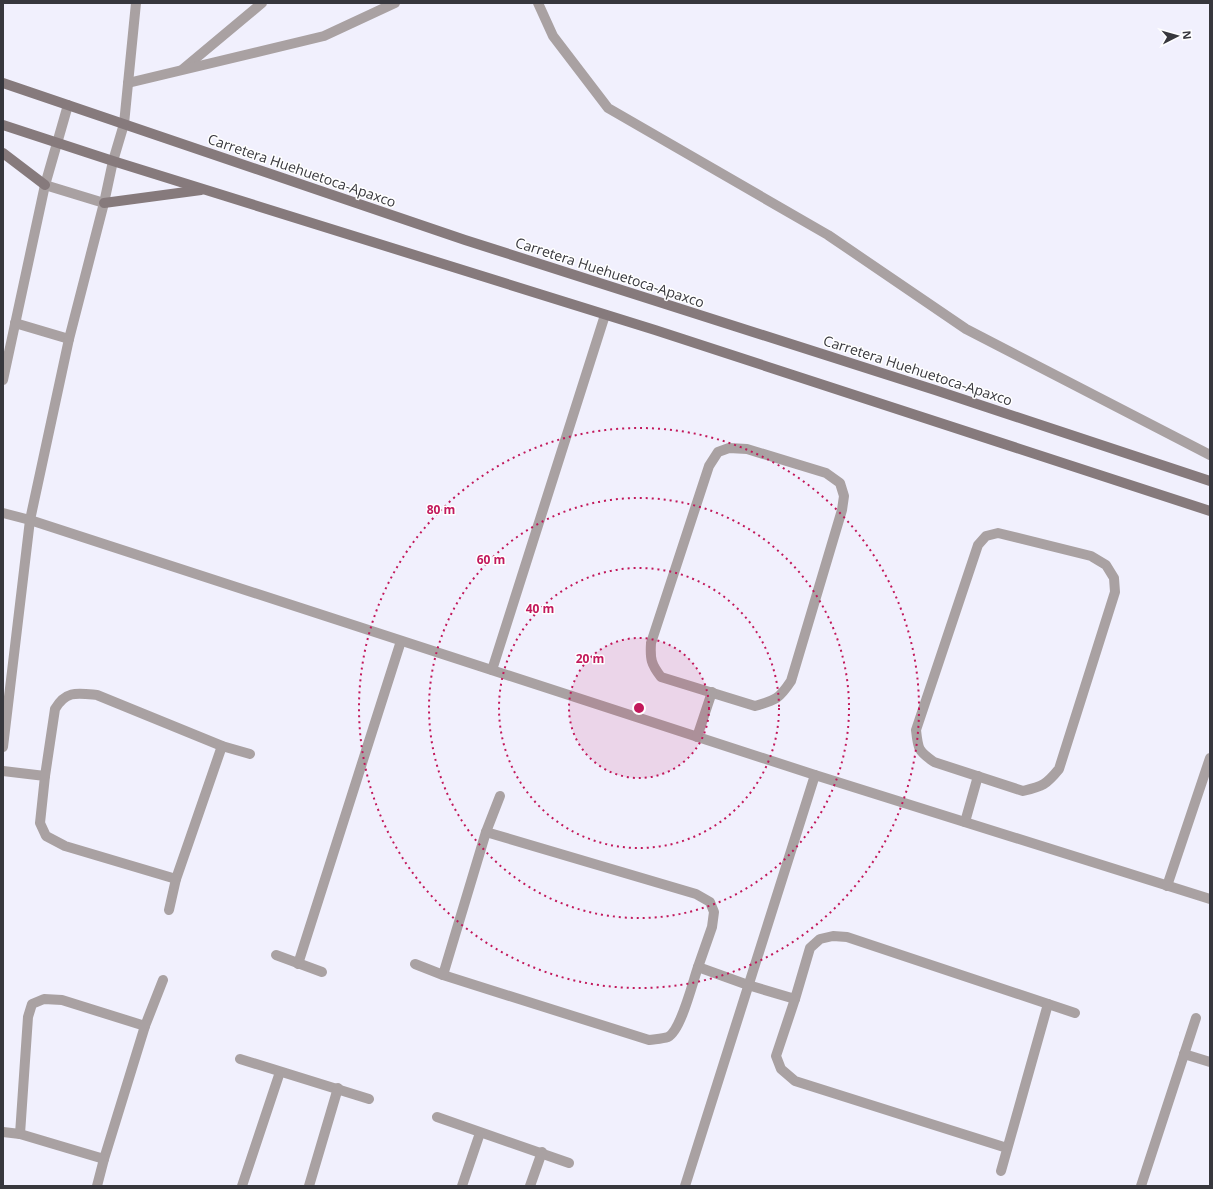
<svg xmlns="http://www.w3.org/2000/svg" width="1213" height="1189" viewBox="0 0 1213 1189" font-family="'Open Sans',sans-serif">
<rect width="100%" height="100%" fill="#f1f0fd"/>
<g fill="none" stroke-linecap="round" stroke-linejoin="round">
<g stroke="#a9a1a2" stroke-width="10">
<polyline points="538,3 553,36 608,108 828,235 966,329 1210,455"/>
<polyline points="183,69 262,3"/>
<polyline points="128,83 324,36 395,3"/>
<polyline points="124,124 136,3"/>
</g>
<g stroke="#a9a1a2" stroke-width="10">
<polyline points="45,185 104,203"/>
<polyline points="15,323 69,339"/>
<polyline points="3,380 45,185 68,105"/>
<path d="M729 448 747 449 826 473 840 483 844 496 842 510 791 681C779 699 776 700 755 706L661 677C651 664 650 659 651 643L709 466 718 452Z"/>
<polyline points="3,513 30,520 815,775 1210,899"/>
<path d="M998 533 1091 556 1106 565 1114 578 1115 592 1059 769C1046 785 1043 786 1023 791L934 762C918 751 918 749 916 730L978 545 986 536Z"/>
<polyline points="492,670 605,315"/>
<polyline points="697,737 712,692"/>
<polyline points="3,747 30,520 69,339 104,203 113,161 124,124"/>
<polyline points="3,771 45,776 40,823 46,836 65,846 176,879"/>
<path d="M45 776 55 709C66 690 78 693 97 695L222 746 250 754"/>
<polyline points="965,822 978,776"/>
<polyline points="486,832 500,796"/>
<polyline points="1167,886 1210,758"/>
<polyline points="169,910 176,879 222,746"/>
<polyline points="276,955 322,972"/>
<polyline points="298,964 401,641"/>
<path d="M415 964 443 975 649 1040C655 1039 662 1039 668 1037 681 1031 693 981 698 967L748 985 795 999 810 948 820 939 833 936 847 937 1075 1013"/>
<polyline points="443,975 486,832 696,894 710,902 714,912 712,927 698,967"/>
<polyline points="795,999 776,1056 781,1069 795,1081 1007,1148"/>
<polyline points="1184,1054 1210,1062"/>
<polyline points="240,1059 369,1099"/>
<polyline points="437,1117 569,1163"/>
<polyline points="3,1132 20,1134 104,1159 145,1026 163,980"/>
<polyline points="20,1134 28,1017 32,1004 44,999 62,1000 145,1026"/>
<polyline points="1001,1171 1048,1004"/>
<polyline points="97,1186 104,1159"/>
<polyline points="242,1186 280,1072"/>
<polyline points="309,1186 338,1088"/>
<polyline points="462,1186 480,1133"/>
<polyline points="530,1186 542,1152"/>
<polyline points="685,1186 815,775"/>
<polyline points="1141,1186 1196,1018"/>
</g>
<g stroke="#867a7c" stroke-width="10">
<polyline points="3,83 465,240 935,390 1210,481"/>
<polyline points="3,125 113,161 655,330 1210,511"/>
<polyline points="3,153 45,185"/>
<polyline points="104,203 201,190"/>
</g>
</g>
<circle cx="639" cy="708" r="70" fill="#c2185b" fill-opacity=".12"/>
<g fill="none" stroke="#c2185b" stroke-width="2" stroke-dasharray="2 4">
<circle cx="639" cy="708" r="70"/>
<circle cx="639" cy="708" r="140"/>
<circle cx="639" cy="708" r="210"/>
<circle cx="639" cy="708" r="280"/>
</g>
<g text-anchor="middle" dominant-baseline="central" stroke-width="3" stroke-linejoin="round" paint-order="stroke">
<g font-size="14" fill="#37373d" stroke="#fff">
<text transform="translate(302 170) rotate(19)">Carretera Huehuetoca-Apaxco</text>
<text transform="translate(610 272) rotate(18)">Carretera Huehuetoca-Apaxco</text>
<text transform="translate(918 370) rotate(18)">Carretera Huehuetoca-Apaxco</text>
</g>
</g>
<circle cx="639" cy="708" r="6" fill="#c2185b" stroke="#fff" stroke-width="2"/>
<g font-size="12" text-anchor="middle" font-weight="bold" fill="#c2185b" stroke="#fff" stroke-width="3" stroke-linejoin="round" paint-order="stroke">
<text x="441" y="514">80 m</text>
<text x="491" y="564">60 m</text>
<text x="540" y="613">40 m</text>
<text x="590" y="663">20 m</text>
</g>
<rect width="1213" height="1189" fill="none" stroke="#37373d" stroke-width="8"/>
<g transform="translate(1177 36) rotate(84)" stroke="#ffffff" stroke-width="3" paint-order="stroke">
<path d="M0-3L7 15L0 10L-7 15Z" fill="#37373d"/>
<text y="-6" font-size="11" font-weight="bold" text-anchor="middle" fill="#37373d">N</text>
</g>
</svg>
